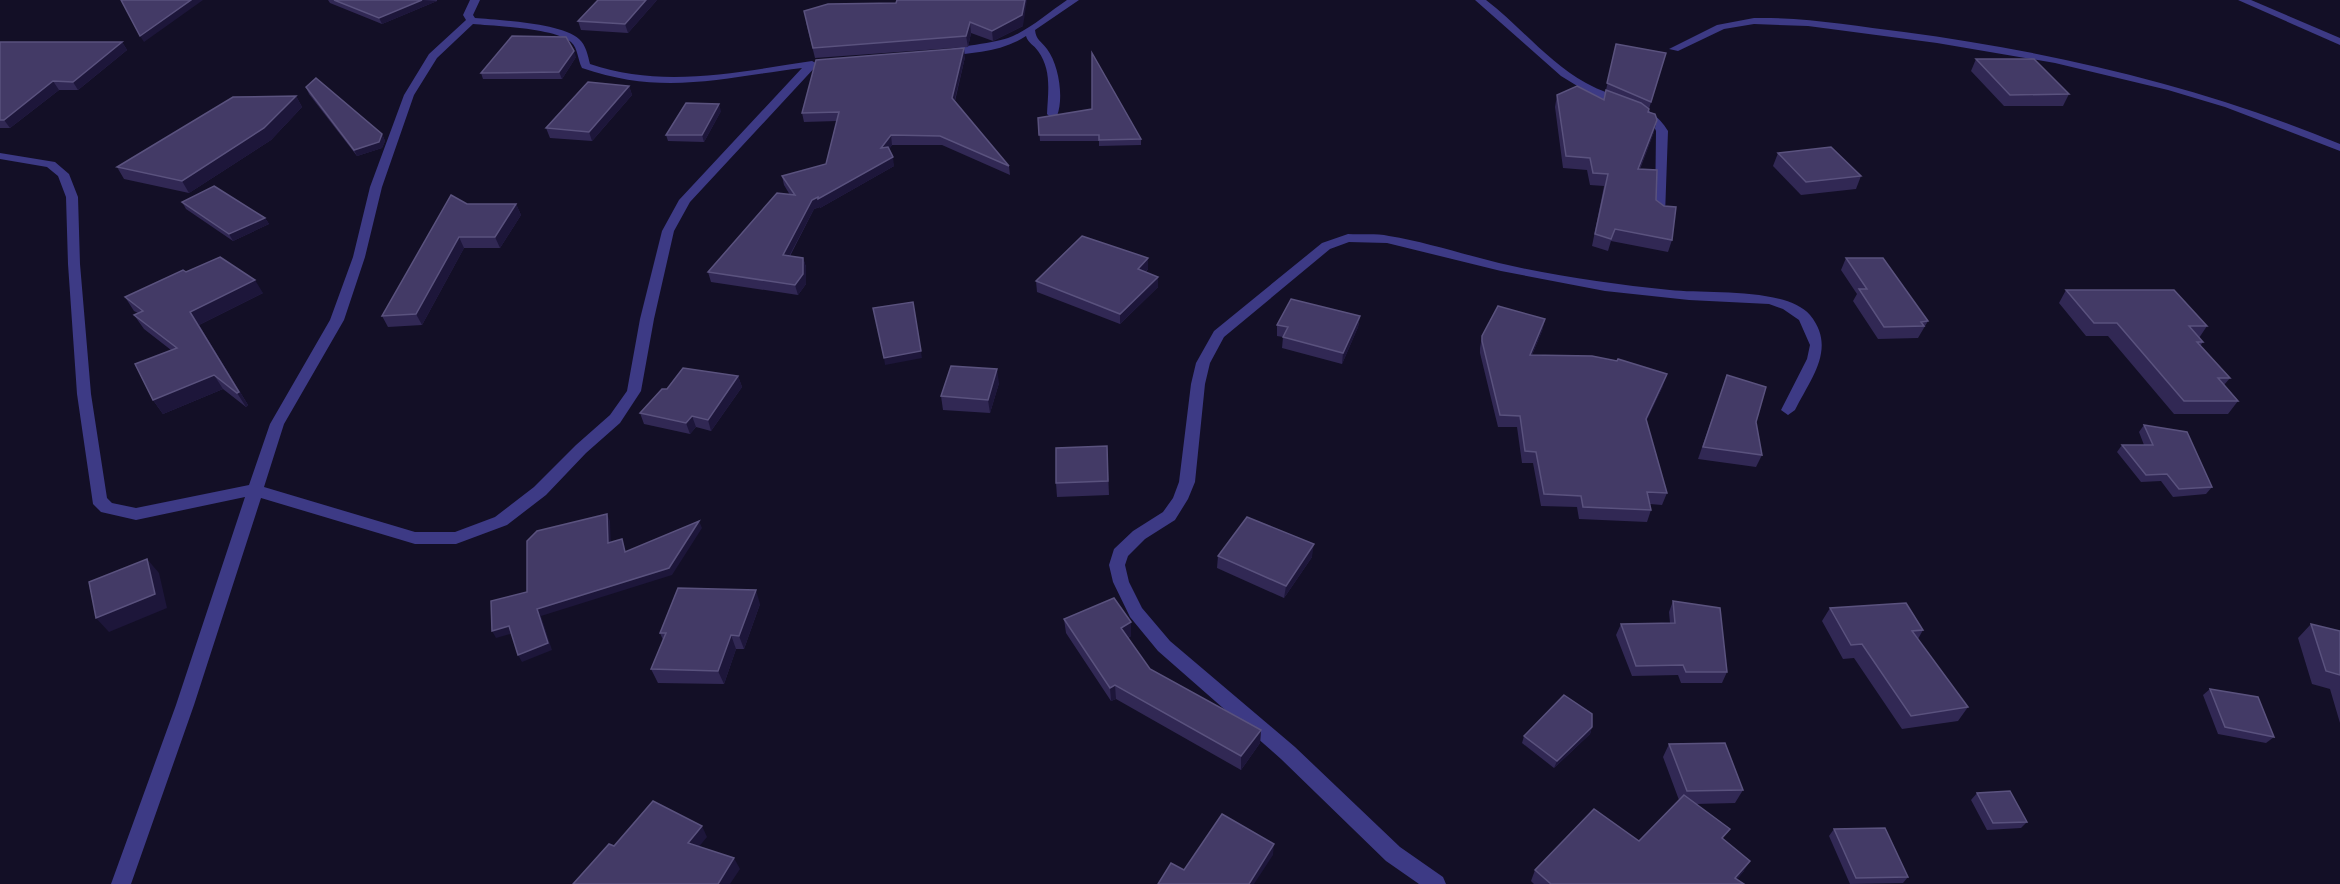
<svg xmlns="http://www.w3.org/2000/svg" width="2340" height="884" viewBox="0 0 2340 884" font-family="Quicksand,sans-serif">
<rect width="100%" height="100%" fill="#130f26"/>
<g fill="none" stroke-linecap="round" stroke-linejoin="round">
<g fill="#3d3a85" fill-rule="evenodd">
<path d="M470 0H480L473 15 475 18C498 20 562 23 579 39 586 45 588 56 590 64 663 89 738 72 812 61L818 64 690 202 674 231 654 319 641 391 620 423 586 453 546 495 507 525 456 544H415L261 498 194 705 131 884H111L176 705 245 497 136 520 101 512 93 504 77 394 68 264 66 197 58 176 47 167 0 159V153L55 162 69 174 78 197 80 264 91 394 107 498 112 503 136 508 249 485 270 424 330 320 353 257 370 187 404 95 429 54 466 20 463 15ZM473 24C495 26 555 28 571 42 578 48 578 61 582 68 663 96 721 78 802 68L679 200 662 231 640 319 627 391 610 415 576 445 534 487 495 517 455 532H415L264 487 284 424 344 320 365 257 382 187 414 95 437 58Z"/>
<path d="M1067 0H1079L1035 30C1036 40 1041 41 1047 49 1059 65 1064 98 1057 116H1049L1047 114C1048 92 1052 70 1038 51 1034 45 1028 43 1026 36 1002 52 971 53 944 56L939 53C947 47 992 44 1008 38 1028 31 1049 12 1067 0Z"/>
<path d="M1475 0H1486C1520 26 1548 62 1586 83 1614 99 1650 100 1668 131L1665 215 1661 216 1655 212 1656 131 1653 124 1639 113 1592 95 1561 76Z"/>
<polygon points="2238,0 2251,0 2340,38 2340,45"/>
<path d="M1754 18C1805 17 1854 26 1904 32 2054 52 2200 86 2340 144V151L2225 107 2168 90 2055 63 1937 43 1808 26 1754 24 1724 29 1678 51 1669 49 1717 25Z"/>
<path d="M1348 234C1361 235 1376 233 1389 236 1426 242 1462 254 1499 263 1555 276 1612 284 1670 290 1705 294 1786 287 1810 315 1837 348 1811 378 1795 410L1788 415 1781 410 1807 359 1810 345 1799 320 1783 309 1769 304 1689 300 1605 291 1501 271 1387 243 1349 242 1330 249 1224 337 1210 363 1205 384 1195 482 1188 499 1175 520 1145 539 1128 556 1125 565 1129 582 1142 608 1170 641 1295 747 1400 847 1443 877 1446 884H1419L1386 861 1281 759 1158 651 1130 617 1113 582 1109 565 1114 549 1133 531 1163 512 1173 498 1179 482 1191 384 1196 363 1214 331 1322 243Z"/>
</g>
</g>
<g fill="#312854">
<polygon points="328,0 437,0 437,1 382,24 330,3"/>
<polygon points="657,0 628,33 581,30 578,21"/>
<polygon points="896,3 1023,26 993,41 971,33 968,47 815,58 806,22"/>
<polygon points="0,42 122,42 127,50 78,90 59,90 10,128 0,128"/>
<polygon points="1616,44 1666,53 1649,109 1646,107 1648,112 1654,132 1640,169 1656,200 1672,240 1668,252 1611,241 1608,251 1592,246 1604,186 1590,185 1587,170 1563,168 1555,107 1557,95 1604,100 1614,93 1606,90"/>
<polygon points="576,57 562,79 483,79 481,73"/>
<polygon points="965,57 955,101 1009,166 1010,175 942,145 892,145 889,149 894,166 820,208 820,207 814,209 790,256 803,258 806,267 806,284 798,295 711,282 708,272 790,195 784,185 782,176 826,164 837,121 804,122 802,113"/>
<polygon points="1976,59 2069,94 2063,106 2004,106 1971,71"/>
<polygon points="629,86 632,95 592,141 550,138 546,128"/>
<polygon points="306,87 382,134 385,141 382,148 357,156 309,94"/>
<polygon points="296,96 302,107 271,140 189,193 124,179 117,167"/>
<polygon points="721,111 704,142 668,141 666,135"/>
<polygon points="1038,118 1141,139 1141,145 1099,146 1099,141 1040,141"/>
<polygon points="1778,153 1861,176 1856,189 1801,195 1773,166"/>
<polygon points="182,202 265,218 269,224 233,241 186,209"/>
<polygon points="467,204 516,204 521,215 500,248 464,248 422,325 388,327 382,316"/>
<polygon points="1148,258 1148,269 1146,272 1158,277 1158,287 1120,324 1037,292 1036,281"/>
<polygon points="1846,258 1928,321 1918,338 1878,339 1853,301 1857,294 1841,270"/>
<polygon points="186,272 263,293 199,325 248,405 246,407 223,389 163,414 153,400 171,350 144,329 134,315 138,313 134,311 125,297"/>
<polygon points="2066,290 2207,326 2199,338 2203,342 2200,346 2230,378 2224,385 2238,401 2228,414 2174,414 2108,336 2086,336 2059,303"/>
<polygon points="1360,316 1358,327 1342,364 1282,348 1283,337 1277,336 1277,325"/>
<polygon points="1545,319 1542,331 1532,355 1663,386 1646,421 1667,493 1662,505 1650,504 1651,510 1647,522 1579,519 1577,507 1541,506 1533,463 1522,463 1517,427 1498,427 1480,353 1480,348 1482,336"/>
<polygon points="1727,375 1756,422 1762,455 1756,467 1698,459"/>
<polygon points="738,376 742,387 711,431 696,427 690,434 644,424 640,413"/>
<polygon points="999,383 990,413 943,410 941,396"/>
<polygon points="2144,425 2212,487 2206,494 2173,497 2161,481 2141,482 2117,452 2122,445 2144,445 2139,432"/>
<polygon points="1107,446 1109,495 1057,497 1056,483"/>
<polygon points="1218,556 1312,557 1284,598 1217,568"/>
<polygon points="1673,601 1727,672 1722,683 1681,683 1678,675 1632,676 1616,635 1621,624 1670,623 1669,612"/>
<polygon points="760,604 744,649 736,649 724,684 658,683 651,669 663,640 660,633"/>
<polygon points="1830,608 1923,630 1918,639 1968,707 1958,721 1902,729 1854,658 1843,659 1822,621"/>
<polygon points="1064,619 1131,622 1131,636 1128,638 1150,669 1261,730 1260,743 1241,770 1116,699 1111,701 1066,633"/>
<polygon points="2311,624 2340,631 2340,723 2330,689 2312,684 2298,638"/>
<polygon points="2210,689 2274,737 2266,743 2218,734 2203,695"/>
<polygon points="1592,727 1590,734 1554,768 1522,743 1524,736"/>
<polygon points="1669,744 1743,790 1735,803 1695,804 1723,840 1744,871 1737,879 1744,884 1534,884 1531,881 1535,870 1639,841 1679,800 1663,757"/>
<polygon points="1977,793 2027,822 2021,828 1987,830 1971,800"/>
<polygon points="1834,829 1908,877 1903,883 1850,884 1829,836"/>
</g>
<g fill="#1d163a">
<polygon points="191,0 203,0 144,42 140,36"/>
<polygon points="422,0 437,1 382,24 379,18"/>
<polygon points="646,0 657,0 628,33 625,24"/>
<polygon points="1025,0 1027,0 1023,26 993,41 992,31"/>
<polygon points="970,22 971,33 968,47 966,36"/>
<polygon points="122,42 127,50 78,90 73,82"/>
<polygon points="964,48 965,57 953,107 952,98"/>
<polygon points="574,51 576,57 562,79 559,72"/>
<polygon points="53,81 59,90 10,128 4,120"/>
<polygon points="629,86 632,95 592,141 589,132"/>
<polygon points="296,96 302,107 271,140 189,193 182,181"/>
<polygon points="719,104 721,111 704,142 702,135"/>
<polygon points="1657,120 1654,132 1635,180 1638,169"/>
<polygon points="382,134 385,141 382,148 357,156 354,150"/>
<polygon points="891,135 892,145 883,158 881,148"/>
<polygon points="893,157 894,166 820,208 820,207 814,209 785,264 783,255 812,200"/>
<polygon points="516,204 521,215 500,248 495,237"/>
<polygon points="265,218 269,224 233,241 229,234"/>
<polygon points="459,237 464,248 422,325 416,314"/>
<polygon points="803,258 806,267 806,284 798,295 795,285"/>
<polygon points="1148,258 1148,269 1138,280 1138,269"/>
<polygon points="1158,277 1158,287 1120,324 1120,314"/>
<polygon points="255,280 263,293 199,325 248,405 246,407 237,393 190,312"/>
<polygon points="913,302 922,358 885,365 884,358"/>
<polygon points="1360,316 1358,327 1342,364 1343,353"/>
<polygon points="1545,319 1542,331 1527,366 1530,355"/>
<polygon points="997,369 999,383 990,413 988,400"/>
<polygon points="1667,374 1663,386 1642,431 1646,419"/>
<polygon points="214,375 223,389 163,414 153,400"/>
<polygon points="738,376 742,387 711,431 708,420"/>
<polygon points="692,416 696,427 690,434 686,423"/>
<polygon points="607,514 610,521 611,550 608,543"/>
<polygon points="699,521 702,528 672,575 541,616 552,650 522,662 518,655 537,609"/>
<polygon points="1314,544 1312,557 1284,598 1286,586"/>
<polygon points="147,559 159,573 167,608 109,632 96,618"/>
<polygon points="756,590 760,604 744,649 739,636"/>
<polygon points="1131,622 1131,636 1121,641 1121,628"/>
<polygon points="509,626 514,633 496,638 492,631"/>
<polygon points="731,635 736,649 724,684 718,671"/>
<polygon points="1115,685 1116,699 1111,701 1110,688"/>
<polygon points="1592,727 1590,734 1554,768 1557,761"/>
<polygon points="1261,730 1260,743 1241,770 1241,756"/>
<polygon points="702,826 707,837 693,854 688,843"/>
<polygon points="1274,844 1273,855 1254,884 1249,884"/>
<polygon points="734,858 740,869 730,884 718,884"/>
<polygon points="1750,861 1744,871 1733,884 1735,878"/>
</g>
<g fill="#433a66" stroke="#5a527e" stroke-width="1.5">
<polygon points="121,0 191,0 140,36"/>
<polygon points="334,0 422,0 379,18"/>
<polygon points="598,0 646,0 625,24 578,21"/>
<polygon points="897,0 1025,0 1022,15 992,31 970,22 966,36 813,48 804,11 828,4 896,3"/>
<polygon points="512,36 566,37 574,51 559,72 481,73"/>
<polygon points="0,42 122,42 73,82 53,81 4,120 0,120"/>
<polygon points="1616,44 1666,53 1651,102 1607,83"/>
<polygon points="964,48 952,98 1009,166 940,136 891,135 881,148 888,147 893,157 818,199 818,197 812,200 783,255 803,258 803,274 795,285 708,272 777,193 795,195 782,176 826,164 839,112 802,113 816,60"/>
<polygon points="1092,53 1141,139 1099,140 1099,135 1039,135 1038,118 1092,109"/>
<polygon points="1976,59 2034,59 2069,94 2010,95"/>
<polygon points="316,78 382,134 379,142 354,150 306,87"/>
<polygon points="588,82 629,86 589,132 546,128"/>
<polygon points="1577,86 1604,100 1606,90 1641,103 1649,109 1648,112 1655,114 1657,120 1638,169 1657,170 1656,200 1664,206 1676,207 1672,240 1615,229 1611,239 1595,234 1608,174 1593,173 1590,158 1566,156 1557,95"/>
<polygon points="296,96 264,128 182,181 117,167 233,97"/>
<polygon points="686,103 719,104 702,135 666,135"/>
<polygon points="1831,147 1861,176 1806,182 1778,153"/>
<polygon points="214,186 265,218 229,234 182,202"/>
<polygon points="451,195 467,204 516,204 495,237 459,237 416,314 382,316"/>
<polygon points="1082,236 1148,258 1138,269 1158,277 1120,314 1036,281"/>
<polygon points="220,257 255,280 190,312 239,392 237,393 214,375 153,400 135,364 177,348 134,315 143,311 125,297 183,270 186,272"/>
<polygon points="1846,258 1883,258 1928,321 1921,322 1924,326 1884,327 1859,289 1867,289"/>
<polygon points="2066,290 2174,290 2207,326 2189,326 2203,342 2197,342 2230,378 2218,378 2238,401 2184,401 2117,323 2094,323"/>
<polygon points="1291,299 1360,316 1343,353 1283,337 1288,327 1277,325"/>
<polygon points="913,302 921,351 884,358 873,308"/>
<polygon points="1498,306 1545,319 1530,355 1592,356 1617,361 1618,359 1667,374 1646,419 1667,493 1647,492 1651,510 1583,507 1581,496 1544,494 1536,452 1525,451 1520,416 1500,415 1482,341 1482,336"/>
<polygon points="951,366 997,369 988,400 941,396"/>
<polygon points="683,368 738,376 708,420 692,416 686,423 640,413 662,389 667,389"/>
<polygon points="1727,375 1766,387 1756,422 1762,455 1703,447"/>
<polygon points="2144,425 2187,432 2212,487 2179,489 2167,474 2146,475 2122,445 2153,445"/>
<polygon points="1107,446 1108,481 1056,483 1056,448"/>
<polygon points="607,514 608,543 622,539 625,552 699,521 669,568 537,609 548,643 518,655 509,626 492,631 491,601 527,592 527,541 537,531"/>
<polygon points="1247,517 1314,544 1286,586 1218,556"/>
<polygon points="147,559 155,594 96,618 89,582"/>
<polygon points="678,588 756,590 739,636 731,635 718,671 651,669 666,633 660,633"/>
<polygon points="1114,598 1131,622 1121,628 1150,669 1261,730 1241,756 1115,685 1110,688 1064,619"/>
<polygon points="1673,601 1720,608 1727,672 1686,672 1683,665 1636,666 1621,624 1675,623"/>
<polygon points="1906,603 1923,630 1912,631 1968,707 1911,716 1862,644 1851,645 1830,608"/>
<polygon points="2311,624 2340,631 2340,675 2326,671"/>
<polygon points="2210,689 2258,697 2274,737 2225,727"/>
<polygon points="1564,695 1592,714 1592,727 1557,761 1524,736"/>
<polygon points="1725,743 1743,790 1687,791 1669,744"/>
<polygon points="2010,791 2027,822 1993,823 1977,793"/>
<polygon points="1684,795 1730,829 1722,838 1750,861 1735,878 1744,884 1551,884 1535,870 1594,809 1639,841"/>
<polygon points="653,801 702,826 688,843 734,858 718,884 573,884 609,844 614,846"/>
<polygon points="1222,814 1274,844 1249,884 1158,884 1171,863 1184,870"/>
<polygon points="1885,828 1908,877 1856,878 1834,829"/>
</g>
</svg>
